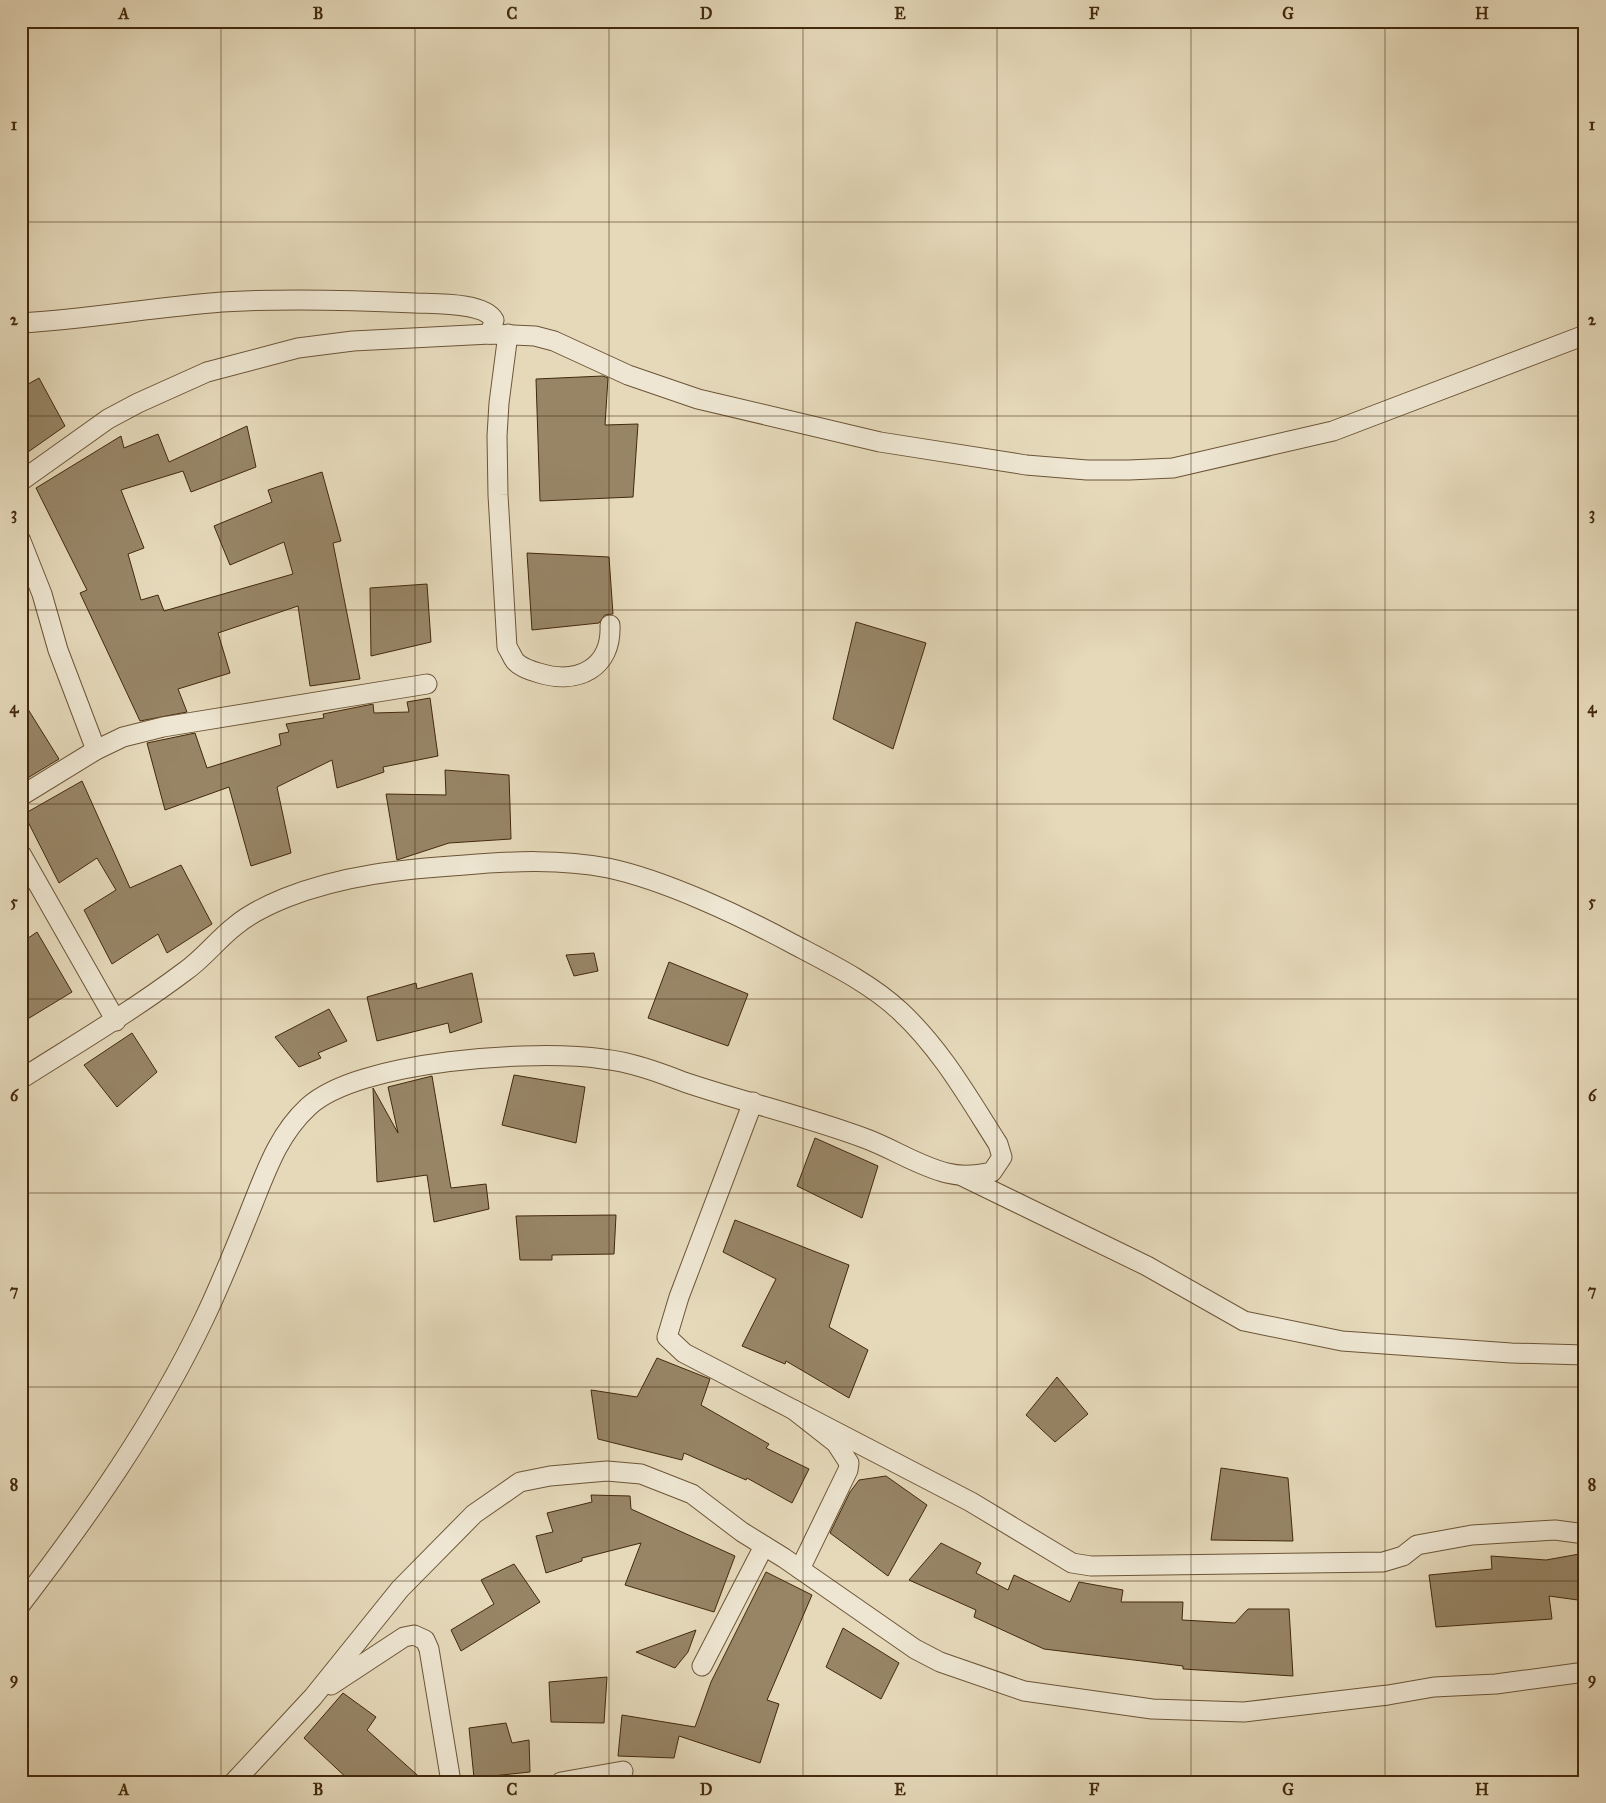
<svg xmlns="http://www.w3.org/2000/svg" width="1606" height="1803" viewBox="0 0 1606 1803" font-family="'IM FELL Great Primer',serif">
<rect width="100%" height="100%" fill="#e5d9ba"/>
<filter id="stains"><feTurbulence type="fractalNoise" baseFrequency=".004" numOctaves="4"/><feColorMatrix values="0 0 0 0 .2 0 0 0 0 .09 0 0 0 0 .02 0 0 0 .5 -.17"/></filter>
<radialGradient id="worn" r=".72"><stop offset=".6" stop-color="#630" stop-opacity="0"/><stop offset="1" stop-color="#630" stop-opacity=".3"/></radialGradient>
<g fill="#978566" stroke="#43290b">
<polygon points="603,376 608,378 605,425 638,424 633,497 540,501 536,379"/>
<polygon points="39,378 65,426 21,457 21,388"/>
<polygon points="247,426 256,467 191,492 183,471 121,490 144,548 128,554 141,600 158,595 164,611 293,574 284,542 230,565 214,526 272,502 268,490 322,472 341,541 333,543 360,679 310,686 298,606 218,633 230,673 178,689 187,712 140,721 80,593 87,590 36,488 121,436 124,448 158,434 169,462"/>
<polygon points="527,553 609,557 613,614 605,615 599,623 532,630"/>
<polygon points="427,584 431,642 371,656 370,588"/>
<polygon points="856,622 926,643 893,749 833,719"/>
<polygon points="21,698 59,759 21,782"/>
<polygon points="430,698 438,756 383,767 384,772 337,788 332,760 277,787 291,853 251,866 229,787 165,810 147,743 195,733 207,768 281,745 279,734 289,732 286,724 324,718 323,714 373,704 374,713 409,712 407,702"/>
<polygon points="445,770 509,775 511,839 449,843 397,860 386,794 446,795"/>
<polygon points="82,781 130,888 181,865 212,924 167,953 158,934 112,964 84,910 116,890 97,858 59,883 24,814"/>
<polygon points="37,932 72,992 21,1023 21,943"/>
<polygon points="594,953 598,971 574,976 566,955"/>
<polygon points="669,962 748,994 728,1046 648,1018"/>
<polygon points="472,973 482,1022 450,1033 448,1023 377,1041 367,997 416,983 417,989"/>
<polygon points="329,1009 347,1041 318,1053 321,1058 299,1067 275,1037"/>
<polygon points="132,1033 157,1072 117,1107 84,1065"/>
<polygon points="514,1075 585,1087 576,1143 502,1125"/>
<polygon points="432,1076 451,1188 486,1184 489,1209 434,1222 427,1175 377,1182 373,1088 398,1133 388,1087"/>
<polygon points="815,1138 878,1166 862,1218 797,1186"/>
<polygon points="616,1215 614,1254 552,1255 552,1260 520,1260 516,1216"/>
<polygon points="735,1220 849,1265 829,1327 868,1350 849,1398 786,1361 785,1364 742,1346 776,1279 723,1252"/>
<polygon points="657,1358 710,1379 701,1405 769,1444 766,1448 809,1469 792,1503 747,1478 746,1480 684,1453 682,1460 598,1439 591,1390 637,1397"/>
<polygon points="1057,1377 1088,1414 1055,1442 1026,1415"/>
<polygon points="1221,1468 1288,1478 1293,1541 1211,1540"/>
<polygon points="886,1476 927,1505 888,1576 830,1533 850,1492 859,1480"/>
<polygon points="591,1495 630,1496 631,1509 735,1556 714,1612 625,1585 641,1543 582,1558 582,1561 546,1573 536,1536 553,1532 547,1513 592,1502"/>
<polygon points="941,1543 981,1563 976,1573 1008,1590 1014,1575 1070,1602 1079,1582 1123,1590 1121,1602 1183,1602 1182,1620 1235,1623 1248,1609 1289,1609 1293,1676 1183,1669 1183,1666 1044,1649 974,1617 976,1610 909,1580"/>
<polygon points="1585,1553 1585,1601 1549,1596 1552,1619 1436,1627 1429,1575 1492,1569 1491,1556 1546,1560"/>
<polygon points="514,1564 540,1602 461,1651 451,1630 494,1604 481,1580"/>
<polygon points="766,1572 812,1595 767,1700 779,1704 760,1763 679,1736 674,1758 618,1756 622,1715 695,1727 711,1682"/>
<polygon points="843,1628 899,1663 881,1699 826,1667"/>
<polygon points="696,1630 688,1652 675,1668 636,1652"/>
<polygon points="607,1677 604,1723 551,1722 549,1682"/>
<polygon points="343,1693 376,1717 367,1730 425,1782 351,1782 304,1738"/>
<polygon points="506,1723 512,1743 529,1740 530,1772 474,1778 469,1728"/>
</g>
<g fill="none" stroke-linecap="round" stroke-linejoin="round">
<g stroke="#6c5537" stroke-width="21">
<g id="street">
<path d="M21 323C89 319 155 307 222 302 286 298 351 300 415 303 435 304 484 302 494 320L490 334"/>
<path d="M508 334 499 403 497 436 498 495 507 647C510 651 512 657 515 661 520 667 532 671 539 673 578 685 612 668 610 625"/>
<polyline points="21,481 108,419 138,403 207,372 298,348 353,341 490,334 535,336 554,341 628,375 698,399 880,442 1026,465 1087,470 1129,470 1173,468 1333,431 1585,335"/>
<polyline points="21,541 42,594 58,650 96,750"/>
<polyline points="21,796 96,750 123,737 163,727 427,684"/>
<polyline points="21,854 116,1021"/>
<path d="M21 1079C76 1044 132 1011 184 972 203 959 217 940 235 926 249 914 268 905 285 898 343 875 403 869 465 865 512 861 561 859 608 868 665 880 741 916 793 944 829 963 870 983 900 1011 941 1049 968 1097 998 1144L1002 1157 992 1172C978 1175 962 1177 947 1173 918 1166 892 1148 864 1138 805 1116 743 1102 684 1082 658 1072 631 1062 603 1059 536 1049 358 1060 308 1107 280 1133 268 1166 254 1201 238 1241 222 1282 203 1321 154 1423 90 1514 21 1604"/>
<polyline points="753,1102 679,1297 667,1337 684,1353 794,1410 836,1443 849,1463 848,1470 800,1569"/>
<polyline points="962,1176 1147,1266 1244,1321 1342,1341 1511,1353 1585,1355"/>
<polyline points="794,1410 971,1502 1072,1563 1091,1566 1383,1562 1403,1556 1417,1545 1472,1535 1555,1530 1585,1534"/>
<polyline points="702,1666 764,1546"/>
<polyline points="331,1685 404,1637 414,1635 425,1640 429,1649 451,1782"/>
<polyline points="234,1782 313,1697 400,1589 474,1514 520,1482 550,1476 607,1471 641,1474 692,1494 742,1532 784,1558 915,1649 940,1662 1024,1691 1152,1709 1244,1712 1388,1695 1434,1687 1496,1684 1585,1672"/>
<polyline points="561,1782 623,1771"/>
</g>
</g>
<use href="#street" stroke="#eee6d2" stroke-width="19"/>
</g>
<path fill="none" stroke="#43290b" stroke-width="1" stroke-opacity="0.55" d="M221 21V1782M415 21V1782M609 21V1782M803 21V1782M997 21V1782M1191 21V1782M1385 21V1782M21 222H1585M21 416H1585M21 610H1585M21 804H1585M21 999H1585M21 1193H1585M21 1387H1585M21 1581H1585"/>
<rect width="1606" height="1803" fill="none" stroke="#e5d9ba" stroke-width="55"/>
<rect x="28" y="28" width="1550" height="1748" fill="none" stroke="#43290b" stroke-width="2"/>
<g font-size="16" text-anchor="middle" font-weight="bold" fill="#43290b">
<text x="124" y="19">A</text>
<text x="318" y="19">B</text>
<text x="512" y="19">C</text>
<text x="706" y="19">D</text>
<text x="900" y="19">E</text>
<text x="1094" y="19">F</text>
<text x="1288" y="19">G</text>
<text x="1482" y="19">H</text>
<text x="14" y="130">1</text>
<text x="1592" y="130">1</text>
<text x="14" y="325">2</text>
<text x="1592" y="325">2</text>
<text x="14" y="519">3</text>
<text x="1592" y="519">3</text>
<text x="14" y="713">4</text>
<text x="1592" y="713">4</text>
<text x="14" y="907">5</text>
<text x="1592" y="907">5</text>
<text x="14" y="1101">6</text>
<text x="1592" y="1101">6</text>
<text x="14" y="1296">7</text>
<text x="1592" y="1296">7</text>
<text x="14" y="1490">8</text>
<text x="1592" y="1490">8</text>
<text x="14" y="1684">9</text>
<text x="1592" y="1684">9</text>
<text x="124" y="1795">A</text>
<text x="318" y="1795">B</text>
<text x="512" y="1795">C</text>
<text x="706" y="1795">D</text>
<text x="900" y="1795">E</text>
<text x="1094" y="1795">F</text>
<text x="1288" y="1795">G</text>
<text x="1482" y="1795">H</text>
</g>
<rect width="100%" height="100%" filter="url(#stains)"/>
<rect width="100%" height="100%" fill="url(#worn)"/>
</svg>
